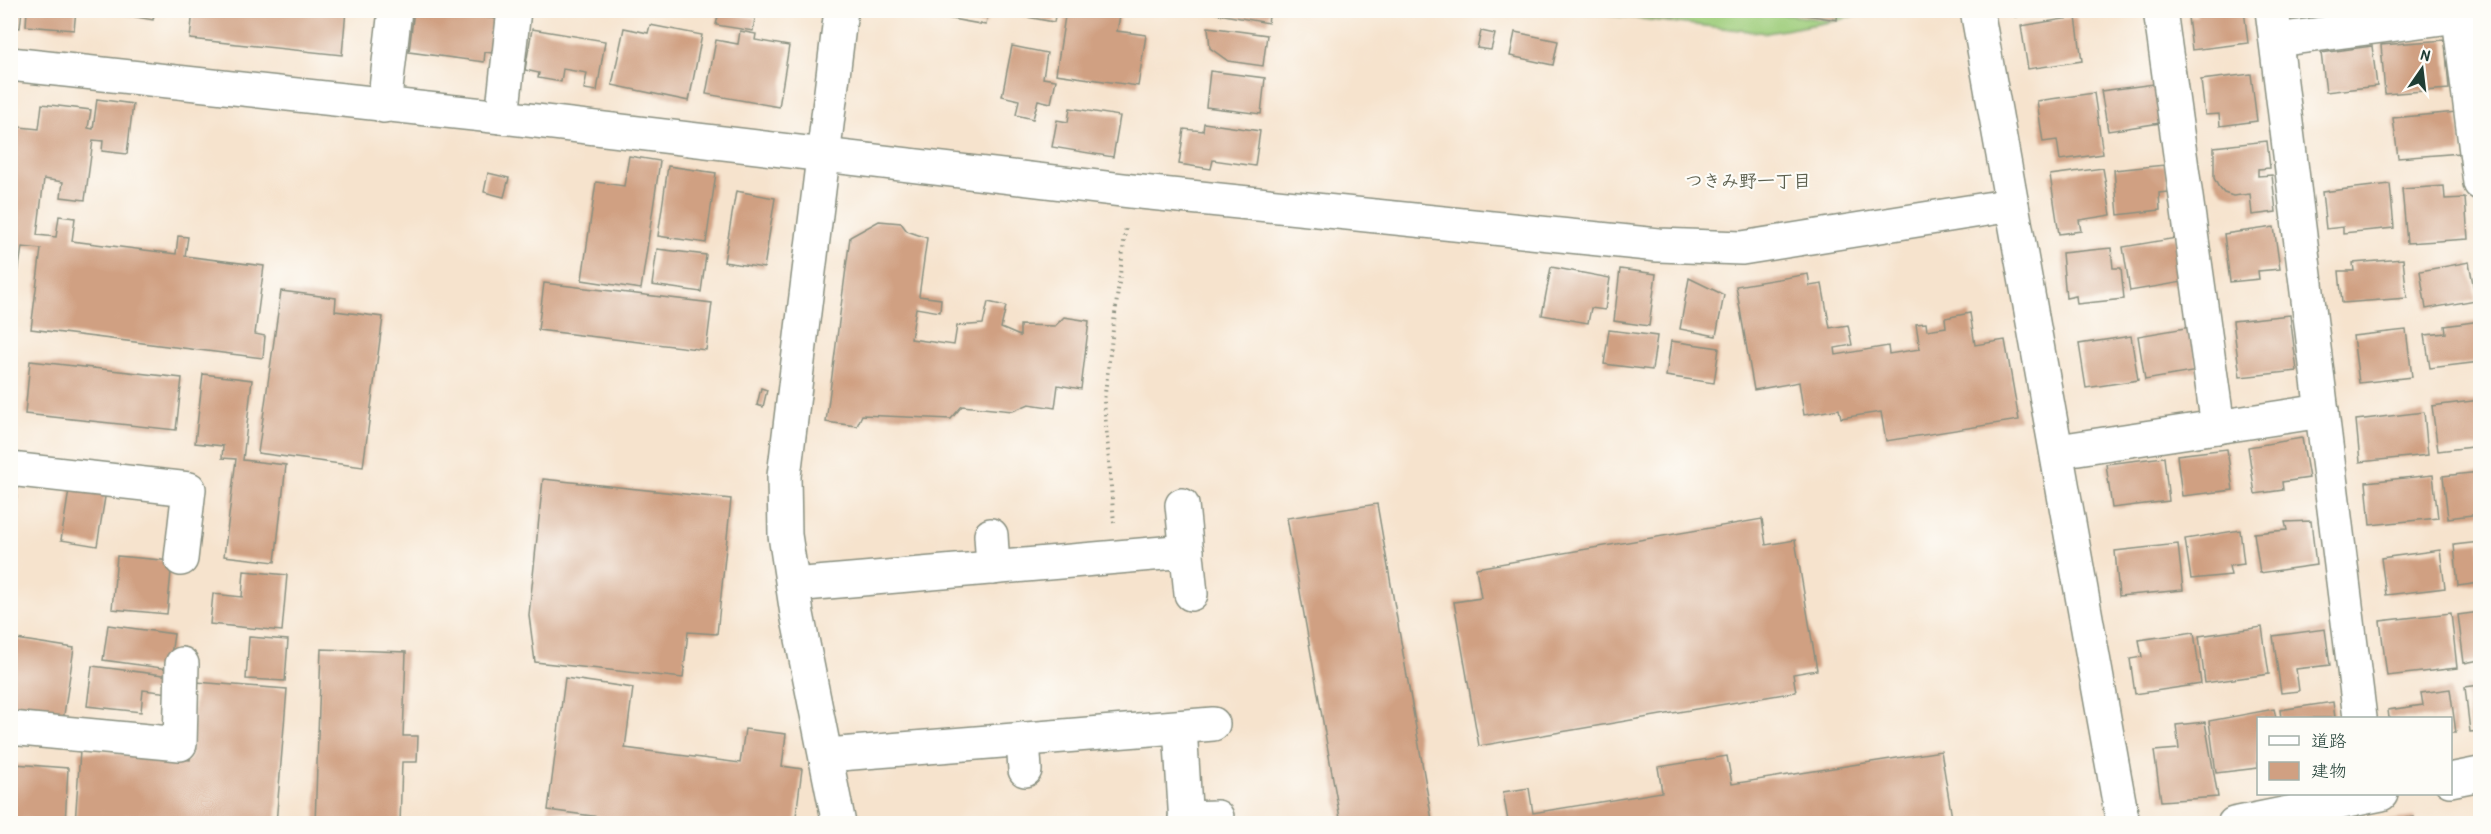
<svg xmlns="http://www.w3.org/2000/svg" width="2491" height="834" viewBox="0 0 2491 834" font-family="'Patrick Hand','Klee One',sans-serif">
<rect width="100%" height="100%" fill="#fdfcf7"/>
<filter id="ink" filterUnits="userSpaceOnUse"><feTurbulence type="fractalNoise" baseFrequency=".0167" numOctaves="2"/><feDisplacementMap in="SourceGraphic" scale="12" xChannelSelector="R" yChannelSelector="G"/><feConvolveMatrix kernelMatrix="1 2 1 2 8 2 1 2 1" color-interpolation-filters="sRGB"/></filter>
<filter id="wash" filterUnits="userSpaceOnUse"><feTurbulence type="fractalNoise" baseFrequency=".008" numOctaves="4" result="noise"/><feDisplacementMap in="SourceGraphic" scale="24" xChannelSelector="R" yChannelSelector="G"/><feGaussianBlur stdDeviation="1.35" result="paint"/><feColorMatrix in="noise" values="0 0 0 0 0 0 0 0 0 0 0 0 0 0 0 0 0 1.4 0 .05"/><feComposite in="paint" operator="in"/></filter>
<g filter="url(#wash)">
<rect width="100%" height="100%" fill="#f6e3cd"/>
<polygon fill="#9fcd7b" stroke="#5f8558" stroke-width="1.5" points="1752,10 1834,21 1836,11 1872,11 1835,21 1767,33 1571,11"/>
<g id="blocks">
<g fill="#d0a082">
<polygon points="10,10 22,10 20,28 10,27"/>
<polygon points="27,10 76,10 74,30 26,26"/>
<polygon points="98,10 155,10 153,20"/>
<polygon points="193,10 346,10 342,55 190,39"/>
<polygon points="414,10 436,10 497,19 492,53 485,52 484,62 409,52"/>
<polygon points="902,10 988,10 986,25"/>
<polygon points="990,10 1056,10 1054,22"/>
<polygon points="1066,10 1084,10 1120,16 1117,31 1146,35 1138,86 1056,74"/>
<polygon points="1196,10 1270,10 1268,23"/>
<polygon points="1775,10 1838,10 1837,20"/>
<polygon points="2014,10 2039,10 2039,13 2015,17"/>
<polygon points="2196,10 2244,10 2248,43 2192,50 2188,17 2197,16"/>
<polygon points="719,12 755,18 753,31 716,25"/>
<polygon points="2076,17 2082,61 2028,69 2021,26"/>
<polygon points="650,25 702,35 689,101 612,85 624,28 648,33"/>
<polygon points="1208,27 1267,35 1263,66 1228,61 1210,48"/>
<polygon points="532,29 605,41 597,91 584,89 587,73 563,69 561,82 538,78 539,73 525,70"/>
<polygon points="740,31 756,34 755,40 789,46 779,107 706,94 716,40 738,44"/>
<polygon points="1481,31 1495,34 1491,50 1477,48"/>
<polygon points="1515,32 1558,41 1553,65 1510,56"/>
<polygon points="2445,40 2449,89 2385,94 2381,45"/>
<polygon points="1012,46 1047,53 1043,78 1056,80 1051,103 1038,100 1033,119 1016,115 1019,100 1002,96"/>
<polygon points="2372,46 2377,86 2326,92 2321,53"/>
<polygon points="1210,71 1265,78 1261,114 1206,107"/>
<polygon points="2251,74 2257,121 2220,126 2219,114 2205,115 2201,80"/>
<polygon points="2154,84 2160,123 2108,131 2101,91"/>
<polygon points="2094,93 2103,154 2060,160 2057,140 2043,142 2037,101"/>
<polygon points="97,99 133,104 127,154 102,151 103,141 93,140 85,200 61,197 63,182 44,179 37,235 56,237 59,216 75,218 72,241 176,254 178,236 188,237 185,256 264,266 255,334 265,336 263,358 31,329 41,249 22,247 10,327 10,126 39,129 42,104 91,110 88,128 93,129"/>
<polygon points="1070,108 1120,116 1113,157 1052,147 1057,120 1068,122"/>
<polygon points="2457,112 2461,153 2398,158 2393,118"/>
<polygon points="1204,123 1260,131 1255,166 1213,160 1211,169 1179,164 1184,129 1203,131"/>
<polygon points="2267,141 2270,168 2258,169 2258,176 2272,175 2276,212 2252,215 2250,194 2233,196 2224,193 2218,186 2214,178 2214,147"/>
<polygon points="629,156 660,161 641,289 582,280 596,182 624,186"/>
<polygon points="2165,165 2168,192 2159,193 2160,210 2118,215 2114,170"/>
<polygon points="668,166 716,173 706,243 658,236"/>
<polygon points="2103,168 2111,215 2079,220 2081,231 2059,234 2050,175"/>
<polygon points="488,173 509,178 504,197 484,192"/>
<polygon points="2390,184 2394,228 2343,233 2343,227 2326,229 2322,192"/>
<polygon points="2444,186 2445,199 2465,198 2468,239 2407,243 2402,189"/>
<polygon points="736,191 775,198 764,268 724,262"/>
<polygon points="879,221 901,223 907,231 927,238 919,296 941,299 940,312 916,308 911,339 954,345 957,326 983,324 988,302 1006,306 1001,328 1020,336 1020,325 1055,326 1064,317 1089,321 1081,389 1058,385 1055,408 1029,404 1013,411 962,406 951,419 862,415 857,426 826,422 850,237"/>
<polygon points="2274,227 2280,269 2258,271 2259,279 2230,282 2224,234"/>
<polygon points="2176,238 2183,282 2130,291 2123,247"/>
<polygon points="2111,248 2113,268 2121,268 2124,299 2077,304 2076,296 2066,298 2062,253"/>
<polygon points="657,249 706,255 701,292 652,285"/>
<polygon points="2403,259 2407,298 2342,303 2339,271 2354,271 2353,263"/>
<polygon points="2469,262 2476,300 2426,309 2420,271"/>
<polygon points="1551,267 1610,278 1605,310 1591,308 1588,323 1542,315"/>
<polygon points="1620,269 1656,274 1649,326 1614,321"/>
<polygon points="1808,274 1810,286 1822,284 1830,328 1848,325 1852,345 1835,348 1836,355 1888,346 1889,354 1920,349 1916,324 1926,323 1927,330 1946,327 1945,318 1970,313 1975,345 2005,340 2019,420 1886,441 1881,412 1841,418 1839,409 1804,415 1799,382 1754,390 1736,286"/>
<polygon points="1689,278 1724,295 1716,336 1680,329"/>
<polygon points="544,283 712,303 706,350 538,330"/>
<polygon points="281,291 336,298 335,311 383,317 363,467 258,453"/>
<polygon points="2290,315 2297,371 2240,377 2233,321"/>
<polygon points="2480,321 2480,362 2430,368 2425,335 2446,333 2445,326"/>
<polygon points="2191,327 2198,371 2145,380 2138,336"/>
<polygon points="1609,330 1657,336 1652,370 1604,364"/>
<polygon points="2406,330 2412,377 2359,383 2353,336"/>
<polygon points="2131,336 2138,380 2086,388 2079,344"/>
<polygon points="1671,341 1719,348 1714,383 1666,376"/>
<polygon points="10,357 16,358 12,394 10,394"/>
<polygon points="30,361 182,378 176,430 25,414"/>
<polygon points="203,374 252,380 243,460 286,465 275,562 224,556 236,459 222,458 223,446 195,443"/>
<polygon points="761,388 767,390 763,407 757,405"/>
<polygon points="2480,400 2480,425 2478,425 2480,446 2438,451 2432,406"/>
<polygon points="2424,412 2428,455 2360,462 2356,420"/>
<polygon points="2302,438 2309,478 2282,482 2283,490 2255,494 2248,447"/>
<polygon points="2227,449 2233,490 2182,496 2177,455"/>
<polygon points="2164,457 2169,501 2112,508 2106,464"/>
<polygon points="2480,472 2480,514 2448,518 2443,476"/>
<polygon points="2433,475 2438,518 2370,525 2366,482"/>
<polygon points="10,479 19,480 12,527 10,527"/>
<polygon points="543,479 731,499 717,634 688,632 683,678 535,662 529,615"/>
<polygon points="70,484 106,491 97,546 61,540"/>
<polygon points="1377,504 1432,820 1433,824 1341,824 1287,518"/>
<polygon points="1762,519 1766,545 1795,540 1817,670 1793,674 1796,692 1479,746 1454,602 1481,598 1476,568"/>
<polygon points="2311,521 2316,565 2260,573 2254,533 2287,530 2285,522"/>
<polygon points="2240,530 2244,564 2229,566 2231,575 2191,579 2185,539"/>
<polygon points="2480,542 2480,583 2458,586 2454,545"/>
<polygon points="2178,544 2183,590 2119,596 2115,551"/>
<polygon points="2440,550 2445,588 2386,595 2381,558"/>
<polygon points="117,556 172,561 167,614 112,609"/>
<polygon points="244,571 287,575 282,631 210,624 213,594 242,597"/>
<polygon points="2480,612 2480,660 2464,663 2458,615"/>
<polygon points="2451,613 2457,668 2387,676 2380,621"/>
<polygon points="108,625 174,634 169,669 103,660"/>
<polygon points="2262,627 2269,674 2205,683 2199,636"/>
<polygon points="2325,629 2330,665 2296,669 2299,691 2281,693 2273,636"/>
<polygon points="2194,632 2201,684 2135,694 2130,659 2142,657 2139,640"/>
<polygon points="249,637 288,640 285,681 246,679"/>
<polygon points="10,638 74,648 62,728 10,720"/>
<polygon points="321,649 406,652 403,736 418,736 417,762 402,762 400,824 315,824"/>
<polygon points="92,666 171,676 170,693 143,690 141,712 87,706"/>
<polygon points="565,678 633,688 625,748 740,763 745,729 786,734 782,766 802,769 795,824 652,824 548,810"/>
<polygon points="196,682 287,689 276,824 75,824 80,751 190,760"/>
<polygon points="2480,685 2480,731 2470,732 2465,687"/>
<polygon points="2450,689 2456,733 2450,733 2450,718 2389,718 2388,710 2423,705 2421,693"/>
<polygon points="2333,702 2335,718 2281,718 2280,710"/>
<polygon points="2274,709 2276,718 2258,718 2258,768 2216,773 2209,721"/>
<polygon points="2205,722 2218,797 2161,801 2154,751 2179,749 2176,725"/>
<polygon points="1941,751 1953,824 1500,824 1508,821 1503,792 1529,788 1533,813 1662,792 1658,767 1727,756 1732,784"/>
<polygon points="14,764 68,768 65,824 11,824"/>
<polygon points="2414,817 2415,824 2379,824 2379,822"/>
</g>
</g>
</g>
<g filter="url(#ink)">
<use href="#blocks" fill-opacity="0" stroke="#8a9080" stroke-width="1.5"/>
<g fill="none" stroke-linecap="round" stroke-linejoin="round">
<g stroke="#8a9080" stroke-width="36">
<g id="minor">
<polyline points="2160,10 2218,427"/>
<polyline points="2272,10 2360,718"/>
<polyline points="2458,10 2480,183"/>
<polyline points="2276,40 2458,16"/>
<polyline points="384,106 395,10"/>
<polyline points="502,117 514,10"/>
<polyline points="2058,451 2322,411"/>
<polyline points="10,469 189,489 181,559"/>
<polyline points="1182,505 1191,594"/>
<polyline points="991,535 993,568"/>
<polyline points="793,585 1187,551"/>
<polyline points="1180,727 1186,824"/>
<polyline points="10,728 180,744 182,664"/>
<polyline points="1023,739 1025,770"/>
<polyline points="827,755 1213,724"/>
<polyline points="2450,780 2480,774"/>
<polyline points="1185,818 1217,817"/>
<polyline points="2234,824 2381,794"/>
</g>
</g>
<g stroke="#8a9080" stroke-width="36">
<g id="tertiary">
<polyline points="1977,10 2123,824"/>
<polyline points="10,64 502,117 1131,191 1658,245 1742,248 2012,205"/>
<polyline points="839,824 797,614 785,535 784,476 841,10"/>
</g>
</g>
<polyline stroke="#8a9080" stroke-width="4" stroke-dasharray="1.5 4.5" stroke-linecap="butt" points="1114,523 1104,401 1126,227"/>
<use href="#minor" stroke="#fff" stroke-width="33"/>
<use href="#tertiary" stroke="#fff" stroke-width="33"/>
</g>
</g>
<g text-anchor="middle" dominant-baseline="central" stroke-width="4.5" stroke-linejoin="round" paint-order="stroke">
<g font-size="18" font-weight="bold" fill="#5d604f" stroke="#fdfcf7">
<text x="1748" y="180">つきみ野一丁目</text>
</g>
</g>
<rect width="2491" height="834" fill="none" stroke="#fdfcf7" stroke-width="36"/>
<rect x="2257" y="717" width="195" height="78" fill="#fdfcf7" stroke="#a4b0a9" stroke-width="1.5"/>
<rect x="2269" y="736" width="30" height="9" fill="#ffffff" stroke="#a4b0a9" stroke-width="1.5"/>
<text x="2311" y="747" font-size="18" fill="#1f3d34">道路</text>
<rect x="2269" y="762" width="30" height="18" fill="#d0a082" stroke="#a4b0a9" stroke-width="1.5"/>
<text x="2311" y="777" font-size="18" fill="#1f3d34">建物</text>
<g transform="translate(2422 69) rotate(14)" stroke="#fdfcf7" stroke-width="4.5" paint-order="stroke">
<path d="M0-4.5L10 22L0 15L-10 22Z" fill="#1f3d34"/>
<text y="-9" font-size="16" font-weight="bold" text-anchor="middle" fill="#1f3d34">N</text>
</g>
</svg>
